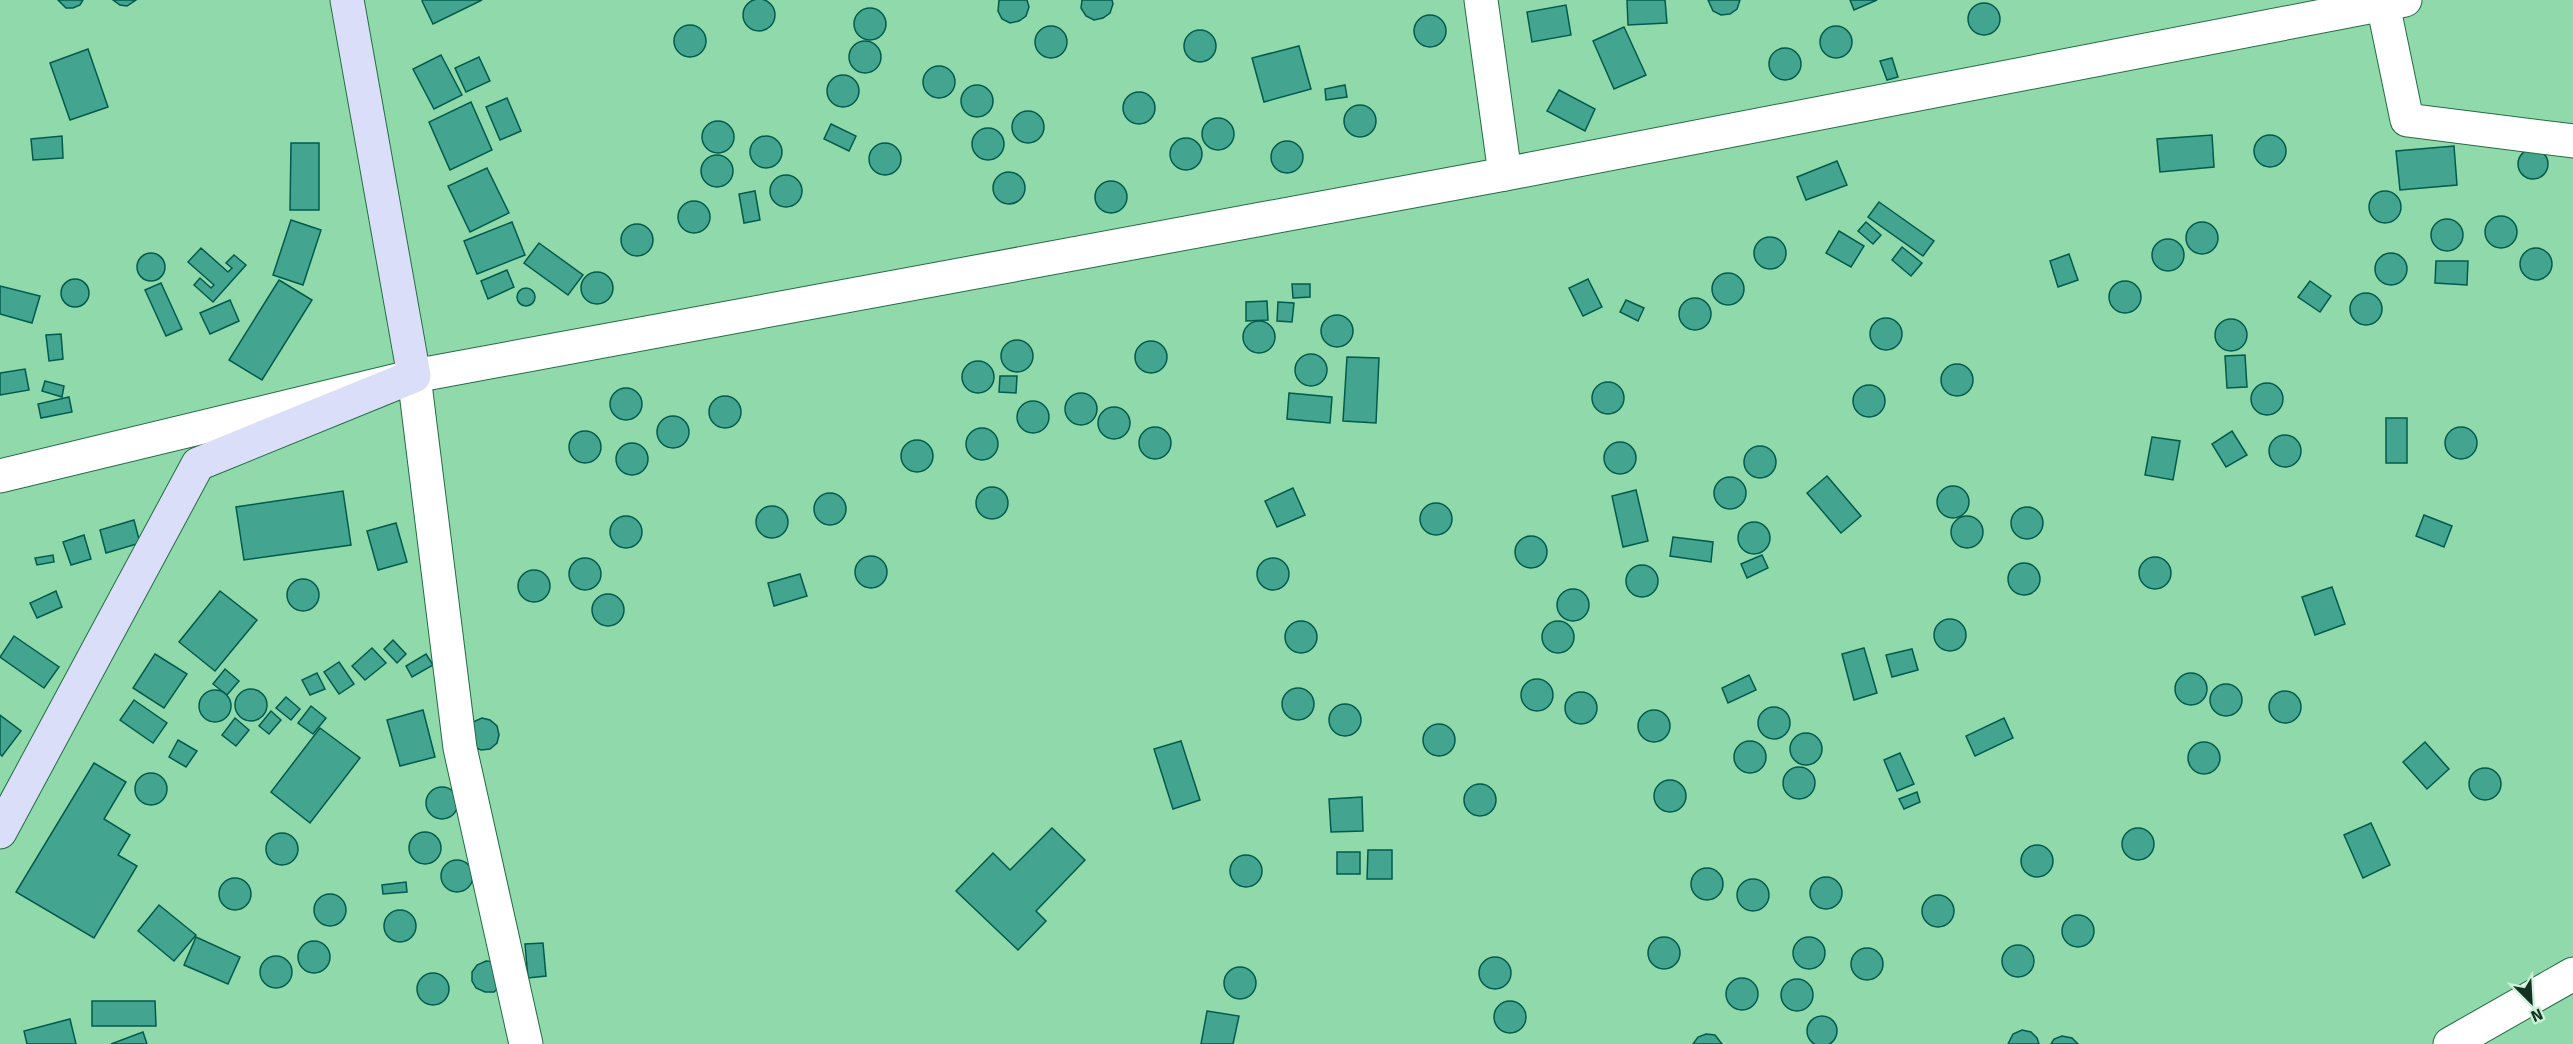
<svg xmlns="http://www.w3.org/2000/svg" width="2573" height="1044" viewBox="0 0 2573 1044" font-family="Signika,sans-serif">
<rect width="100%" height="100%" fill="#90d9ab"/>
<g fill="#43a58f" stroke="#025b4c" stroke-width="1.5">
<circle cx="759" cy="15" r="16"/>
<polygon points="58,0 83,0 80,5 73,8 66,8"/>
<polygon points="113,0 136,0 127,6 120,5"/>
<polygon points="482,0 433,24 422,1 423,0"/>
<polygon points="999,0 1027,0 1029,7 1026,16 1019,21 1010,23 1002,19 998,11"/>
<polygon points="1082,0 1112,0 1113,4 1110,13 1103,18 1094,20 1086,16 1081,8"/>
<polygon points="1627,0 1665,0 1667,23 1628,25"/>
<polygon points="1708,0 1740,0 1737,9 1730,14 1721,15 1713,11"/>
<polygon points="1850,0 1877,0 1854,10"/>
<circle cx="1984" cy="19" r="16"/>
<polygon points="1566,5 1571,35 1532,42 1527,12"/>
<circle cx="870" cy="24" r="16"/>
<circle cx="1430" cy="31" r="16"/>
<circle cx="690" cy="41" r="16"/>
<circle cx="1051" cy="42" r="16"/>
<circle cx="1836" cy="42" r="16"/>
<polygon points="1624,27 1646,75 1614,89 1593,41"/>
<circle cx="1200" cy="46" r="16"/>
<circle cx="865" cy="57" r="16"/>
<polygon points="1299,46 1311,89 1264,102 1252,58"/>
<circle cx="1785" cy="64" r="16"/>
<polygon points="88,49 108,107 70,120 50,63"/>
<polygon points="441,55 462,95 434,109 413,69"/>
<polygon points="479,57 490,81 466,92 455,68"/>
<polygon points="1892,58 1898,77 1887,80 1880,61"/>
<circle cx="939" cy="82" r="16"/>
<circle cx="843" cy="91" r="16"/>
<polygon points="1345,85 1347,97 1326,100 1325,89"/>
<circle cx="977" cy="101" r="16"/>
<polygon points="1559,90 1595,109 1585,131 1547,111"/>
<circle cx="1139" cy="108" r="16"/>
<polygon points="507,98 521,131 500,140 486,107"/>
<polygon points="471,102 492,150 450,170 429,122"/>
<circle cx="1360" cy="121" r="16"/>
<circle cx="1028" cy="127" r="16"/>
<circle cx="1218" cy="134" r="16"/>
<circle cx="718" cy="137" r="16"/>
<polygon points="831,124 856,136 849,151 824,139"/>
<circle cx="988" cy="144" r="16"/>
<polygon points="2212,135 2214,167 2160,172 2157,139"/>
<circle cx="2270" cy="151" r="16"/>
<polygon points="62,136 63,158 33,160 31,139"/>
<circle cx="766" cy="152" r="16"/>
<circle cx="1186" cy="154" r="16"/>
<circle cx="1287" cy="157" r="16"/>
<polygon points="291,143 319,143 319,210 290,210"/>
<circle cx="885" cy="159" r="16"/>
<polygon points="2454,146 2457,185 2400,190 2396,151"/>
<circle cx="2533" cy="164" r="15"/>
<circle cx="717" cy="171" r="16"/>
<polygon points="1837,161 1847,185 1806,200 1797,177"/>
<polygon points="487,168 509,213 470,232 448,186"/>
<circle cx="1009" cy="188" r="16"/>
<circle cx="786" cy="191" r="16"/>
<circle cx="1111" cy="197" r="16"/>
<polygon points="755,191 760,220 744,223 739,194"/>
<circle cx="2385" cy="207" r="16"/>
<circle cx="694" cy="217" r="16"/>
<polygon points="1879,202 1934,241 1923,256 1868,217"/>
<circle cx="2501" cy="232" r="16"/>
<circle cx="2447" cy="235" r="16"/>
<polygon points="291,220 321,230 303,285 273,275"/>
<polygon points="512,222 525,255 477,274 464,241"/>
<polygon points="1866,222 1881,235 1873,244 1858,231"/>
<circle cx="2202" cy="238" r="16"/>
<circle cx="637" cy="240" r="16"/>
<polygon points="1839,231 1864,246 1851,267 1826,253"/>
<circle cx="1770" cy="253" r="16"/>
<circle cx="2168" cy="255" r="16"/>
<polygon points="539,243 583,275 568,295 524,263"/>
<polygon points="1902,247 1922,263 1911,276 1892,260"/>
<polygon points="201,248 228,272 232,268 226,263 234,255 246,265 213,302 194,285 200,278 211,288 214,285 188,262"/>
<circle cx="2536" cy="264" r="16"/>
<circle cx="151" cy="267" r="14"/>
<circle cx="2391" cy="269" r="16"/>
<polygon points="2069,254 2078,280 2058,287 2050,261"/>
<polygon points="2436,261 2468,261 2467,285 2435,283"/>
<polygon points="507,270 514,287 488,299 481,281"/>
<circle cx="597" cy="288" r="16"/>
<circle cx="1728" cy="289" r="16"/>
<polygon points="1588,279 1602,307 1583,316 1569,288"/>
<circle cx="75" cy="293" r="14"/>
<polygon points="279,280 312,300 262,380 229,360"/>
<polygon points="2310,281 2331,296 2320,312 2298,297"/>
<circle cx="2125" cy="297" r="16"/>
<polygon points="161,283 182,329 166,336 145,290"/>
<polygon points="1292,284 1310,284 1310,297 1293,298"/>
<polygon points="0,286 40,296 32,323 0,314"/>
<circle cx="526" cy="297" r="9"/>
<circle cx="2366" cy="309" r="16"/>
<circle cx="1695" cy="314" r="16"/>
<polygon points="230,300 239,321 210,334 200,313"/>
<polygon points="1626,300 1644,308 1638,321 1620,312"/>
<polygon points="1267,301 1268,320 1246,321 1246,302"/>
<polygon points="1278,302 1294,303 1292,322 1277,321"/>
<circle cx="1337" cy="331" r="16"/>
<circle cx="1886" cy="334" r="16"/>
<circle cx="2231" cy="335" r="16"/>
<circle cx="1259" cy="337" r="16"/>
<polygon points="61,334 63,359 49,361 46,335"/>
<circle cx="1017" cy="356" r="16"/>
<circle cx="1151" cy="357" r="16"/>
<circle cx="1311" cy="370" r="16"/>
<polygon points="2245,355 2247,387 2227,388 2225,356"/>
<polygon points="1347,357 1379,358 1376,423 1343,421"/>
<circle cx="978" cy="377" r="16"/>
<circle cx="1957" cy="380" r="16"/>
<polygon points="25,369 29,390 0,395 0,373"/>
<polygon points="1000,376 1017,376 1016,393 999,392"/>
<polygon points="45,381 64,386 62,397 42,391"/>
<circle cx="1608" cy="398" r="16"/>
<circle cx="2267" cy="399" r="16"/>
<circle cx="1869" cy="401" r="16"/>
<circle cx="626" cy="404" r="16"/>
<polygon points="1289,393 1332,397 1330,423 1287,419"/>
<circle cx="1081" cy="409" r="16"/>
<circle cx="725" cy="412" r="16"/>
<polygon points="69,397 72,412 41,418 38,404"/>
<circle cx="1033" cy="417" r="16"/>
<circle cx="1114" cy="423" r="16"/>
<circle cx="673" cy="432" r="16"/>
<rect x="2386" y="418" width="21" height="45"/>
<circle cx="1155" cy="443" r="16"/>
<circle cx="2461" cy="443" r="16"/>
<circle cx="982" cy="444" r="16"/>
<polygon points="2232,431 2247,455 2226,467 2212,444"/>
<circle cx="585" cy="447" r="16"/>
<circle cx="2285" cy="451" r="16"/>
<polygon points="2152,437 2180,441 2173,480 2145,475"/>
<circle cx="917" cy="456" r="16"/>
<circle cx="1620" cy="458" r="16"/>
<circle cx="632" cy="459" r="16"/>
<circle cx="1760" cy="462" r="16"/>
<polygon points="1827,476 1861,516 1841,533 1807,493"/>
<circle cx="1730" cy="493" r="16"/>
<circle cx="1953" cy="502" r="16"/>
<circle cx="992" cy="503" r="16"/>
<polygon points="1293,488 1305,515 1277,527 1265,501"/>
<polygon points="1636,490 1648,541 1623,547 1612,496"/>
<polygon points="343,491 351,545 244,560 236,507"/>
<circle cx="830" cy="509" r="16"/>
<circle cx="1436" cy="519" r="16"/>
<circle cx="772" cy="522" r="16"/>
<circle cx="2027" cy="523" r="16"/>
<polygon points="2424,515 2452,526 2444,547 2416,536"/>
<circle cx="1967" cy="532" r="16"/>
<circle cx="626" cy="532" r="16"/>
<polygon points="134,520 140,543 106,553 100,530"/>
<circle cx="1754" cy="538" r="16"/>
<polygon points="396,523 407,562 378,570 367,531"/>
<polygon points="84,535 91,559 71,565 63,542"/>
<circle cx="1531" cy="552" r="16"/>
<polygon points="1673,537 1713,542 1711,562 1670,556"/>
<polygon points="53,555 54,562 37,565 35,558"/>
<polygon points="1762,555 1768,568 1747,578 1741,564"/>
<circle cx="871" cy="572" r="16"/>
<circle cx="2155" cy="573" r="16"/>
<circle cx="1273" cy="574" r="16"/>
<circle cx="585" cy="574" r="16"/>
<circle cx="2024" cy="579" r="16"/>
<circle cx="1642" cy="581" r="16"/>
<circle cx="534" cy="586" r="16"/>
<polygon points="800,574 807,596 774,606 768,583"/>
<circle cx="303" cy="595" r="16"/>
<polygon points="2332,587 2345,624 2315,635 2302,597"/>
<circle cx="1573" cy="605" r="16"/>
<polygon points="56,591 62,607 37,618 30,603"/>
<polygon points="220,591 257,620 215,671 179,642"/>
<circle cx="608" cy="610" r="16"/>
<circle cx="1950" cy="635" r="16"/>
<circle cx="1558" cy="637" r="16"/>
<circle cx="1301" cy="637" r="16"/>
<polygon points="14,636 59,667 44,688 0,657"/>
<polygon points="393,640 406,654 397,663 384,649"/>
<polygon points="372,648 386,663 365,680 352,666"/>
<polygon points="1864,648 1877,693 1854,700 1842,654"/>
<polygon points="1912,649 1918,670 1892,677 1886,655"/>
<polygon points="155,654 187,674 164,708 133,688"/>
<polygon points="426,654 433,665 412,677 406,666"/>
<polygon points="339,662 354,684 339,694 324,672"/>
<polygon points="225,669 239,681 227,695 213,684"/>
<polygon points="317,673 325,689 310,695 302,680"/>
<circle cx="2191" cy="689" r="16"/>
<polygon points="1749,675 1756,690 1728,703 1722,688"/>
<circle cx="1537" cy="695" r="16"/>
<circle cx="2226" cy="700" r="16"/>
<circle cx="1298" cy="704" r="16"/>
<circle cx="251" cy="705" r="16"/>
<circle cx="215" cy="706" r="16"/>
<circle cx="2285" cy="707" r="16"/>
<circle cx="1581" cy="708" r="16"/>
<polygon points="286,697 300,709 291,720 276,708"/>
<polygon points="134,700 167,723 153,743 120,720"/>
<circle cx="1345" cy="720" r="16"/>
<polygon points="311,706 326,718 313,734 298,723"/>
<circle cx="1774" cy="723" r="16"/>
<polygon points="423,710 435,757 400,766 387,720"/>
<circle cx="1654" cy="726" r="16"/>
<polygon points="271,711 281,720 269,734 259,726"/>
<polygon points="0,715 21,731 2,756 0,754"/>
<polygon points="235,718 249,730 236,746 222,735"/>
<polygon points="482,718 490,720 497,726 499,735 497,743 490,749 481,750 472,746 473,722"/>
<polygon points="2004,718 2013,738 1975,756 1966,736"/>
<circle cx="1439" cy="740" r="16"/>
<polygon points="320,728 360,758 310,823 271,792"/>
<circle cx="1806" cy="749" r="16"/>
<polygon points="178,740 197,751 186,767 169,757"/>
<polygon points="1181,741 1200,800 1173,809 1154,749"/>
<circle cx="1750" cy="757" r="16"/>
<polygon points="2425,742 2449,769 2427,789 2403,762"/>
<circle cx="2204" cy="758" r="16"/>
<polygon points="1900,753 1914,784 1897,791 1884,760"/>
<polygon points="94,763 126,782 104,819 130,835 118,855 137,866 94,938 16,892"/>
<circle cx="1799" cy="783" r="16"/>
<circle cx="2485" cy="784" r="16"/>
<circle cx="151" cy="789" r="16"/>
<circle cx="1670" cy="796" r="16"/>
<circle cx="1480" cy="800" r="16"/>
<circle cx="442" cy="803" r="16"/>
<polygon points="1917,792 1920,802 1904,809 1899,799"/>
<polygon points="1362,797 1363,831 1331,832 1329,799"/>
<polygon points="2371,823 2390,865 2363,878 2344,835"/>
<polygon points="1052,828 1085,860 1036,911 1046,921 1018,950 956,891 993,853 1010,870"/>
<circle cx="2138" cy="844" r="16"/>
<circle cx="425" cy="848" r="16"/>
<circle cx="282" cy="849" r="16"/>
<circle cx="2037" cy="861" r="16"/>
<polygon points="1368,850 1392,850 1392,879 1367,879"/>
<rect x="1337" y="852" width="23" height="22"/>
<circle cx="1246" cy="871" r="16"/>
<circle cx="457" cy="876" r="16"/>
<circle cx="1707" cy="884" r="16"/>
<circle cx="1826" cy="893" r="16"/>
<circle cx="235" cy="894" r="16"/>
<circle cx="1753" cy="895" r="16"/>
<polygon points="406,882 407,892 383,894 382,885"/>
<circle cx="330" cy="910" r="16"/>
<circle cx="1938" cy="911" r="16"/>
<polygon points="159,905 196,935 174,961 138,931"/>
<circle cx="400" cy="926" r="16"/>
<circle cx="2078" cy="931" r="16"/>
<polygon points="196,937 240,957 228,984 184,965"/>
<circle cx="1664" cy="953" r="16"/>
<circle cx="1809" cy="953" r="16"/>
<circle cx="314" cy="957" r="16"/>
<polygon points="543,943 546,976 528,978 525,944"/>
<circle cx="2018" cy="961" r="16"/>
<circle cx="1867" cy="964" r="16"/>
<circle cx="276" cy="972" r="16"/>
<circle cx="1495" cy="973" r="16"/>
<polygon points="486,961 495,962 500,986 494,992 485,992 476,988 472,981 472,972 477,965"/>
<circle cx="1240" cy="983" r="16"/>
<circle cx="433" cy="989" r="16"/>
<circle cx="1742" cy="994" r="16"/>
<circle cx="1797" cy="995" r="16"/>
<polygon points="92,1001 155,1001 156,1026 92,1026"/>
<circle cx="1510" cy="1017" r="16"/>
<polygon points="1207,1011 1239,1016 1233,1044 1201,1044"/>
<circle cx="1822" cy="1031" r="15"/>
<polygon points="70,1019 76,1044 27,1044 24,1031"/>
<polygon points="2022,1030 2031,1032 2037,1038 2039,1044 2008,1044 2013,1034"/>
<polygon points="143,1032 147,1044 111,1044"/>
<polygon points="1706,1034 1715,1035 1722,1044 1693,1044 1698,1037"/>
<polygon points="2062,1036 2072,1038 2078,1044 2051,1044 2054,1039"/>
</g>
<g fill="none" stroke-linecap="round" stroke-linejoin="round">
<g stroke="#226d44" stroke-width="35">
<g id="street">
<polyline points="1481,0 1505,174"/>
<polyline points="2383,4 2407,120 2573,141"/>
<polyline points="414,376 460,748 526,1044"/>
<polyline points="0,476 414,376 1505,174 2405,0"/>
<polyline points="2450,1044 2573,974"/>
</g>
</g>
<g stroke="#226d44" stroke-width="35">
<polyline id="secondary" points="0,832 198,464 414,376 347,0"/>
</g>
<use href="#street" stroke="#fff" stroke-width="33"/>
<use href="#secondary" stroke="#dadef8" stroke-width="33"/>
</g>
<g transform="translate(2531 1002) rotate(156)" stroke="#cdf0d9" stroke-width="4.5" paint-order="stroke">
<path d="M0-4.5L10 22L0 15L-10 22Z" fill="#133120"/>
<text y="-9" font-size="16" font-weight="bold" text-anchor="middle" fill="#133120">N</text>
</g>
</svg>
